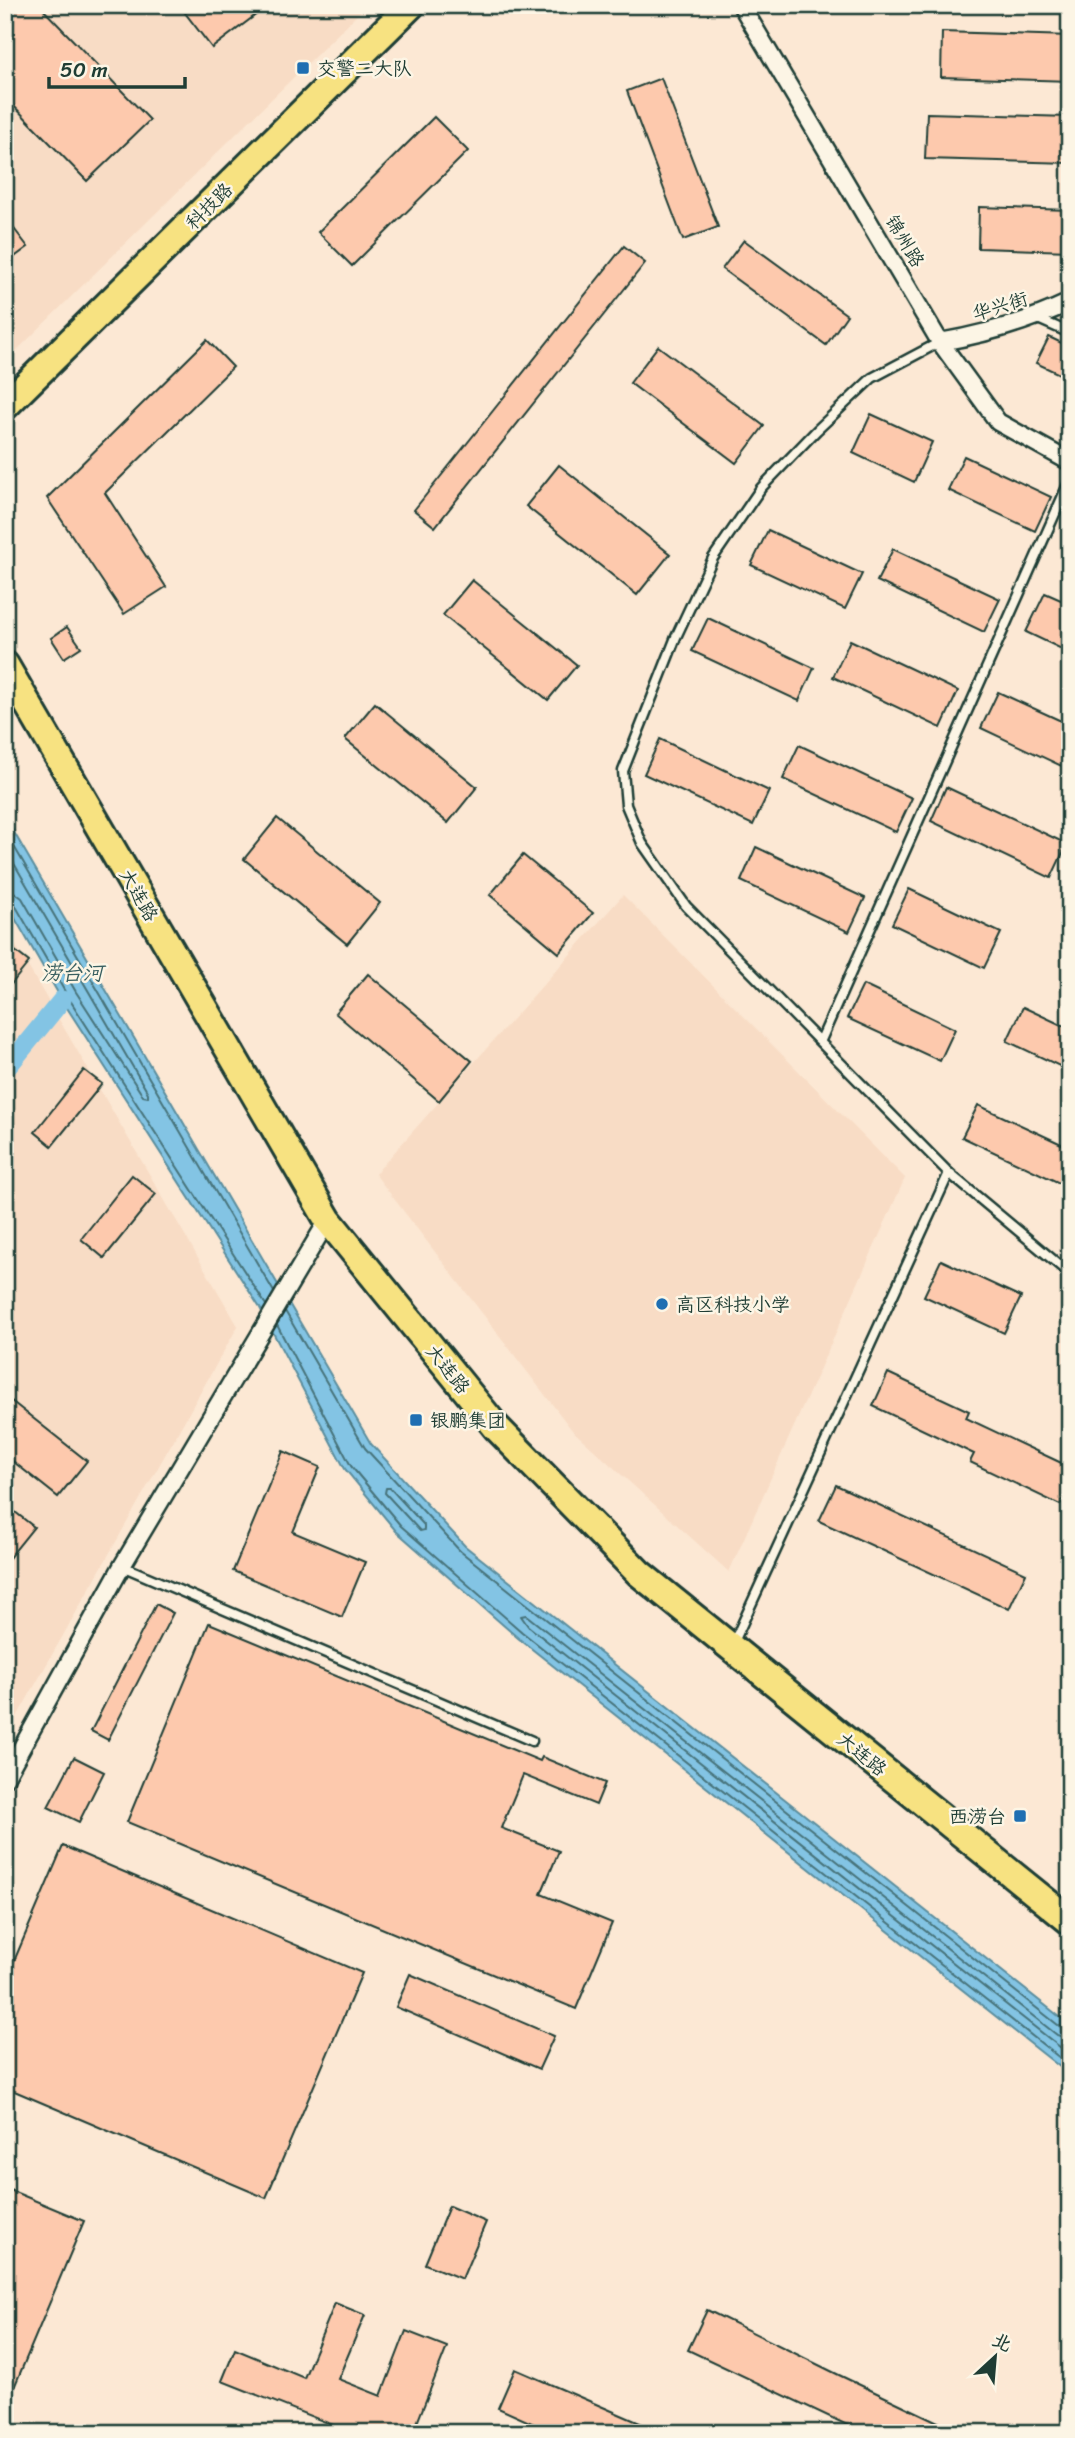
<svg xmlns="http://www.w3.org/2000/svg" width="1075" height="2438" viewBox="0 0 1075 2438" font-family="Sriracha,'LXGW WenKai TC',sans-serif">
<rect width="100%" height="100%" fill="#fce8d4"/>
<filter id="ink" filterUnits="userSpaceOnUse"><feTurbulence type="fractalNoise" baseFrequency=".0143" numOctaves="2"/><feDisplacementMap in="SourceGraphic" scale="14" xChannelSelector="R" yChannelSelector="G"/><feConvolveMatrix kernelMatrix="1 2 1 2 8 2 1 2 1" color-interpolation-filters="sRGB"/></filter>
<g filter="url(#ink)">
<g fill="#f8dcc5">
<polygon points="5,5 367,5 5,362"/>
<polygon points="623,895 905,1178 729,1572 572,1430 375,1174"/>
<polygon points="5,927 238,1326 5,1738"/>
</g>
<polygon fill="#83c4e4" stroke="#5b8e9e" stroke-width="2" points="5,817 371,1444 465,1546 1070,2025 1070,2075 518,1638 396,1531 345,1469 260,1308 62,1000 5,901"/>
<g fill="none" stroke-linecap="round" stroke-linejoin="round">
<g stroke="#47737a" stroke-width="2">
<polyline points="5,831 274,1292"/>
<polyline points="5,848 148,1093 148,1097 143,1096 76,992 22,898 14,892 5,890"/>
<polyline points="5,899 14,903 68,997 266,1305"/>
<polyline points="285,1311 365,1448 460,1551 1063,2029 1070,2030"/>
<polyline points="277,1325 351,1466 401,1526 522,1632 1070,2066"/>
<polygon points="386,1488 390,1488 424,1525 424,1530 420,1531 385,1493"/>
<polyline points="1070,2039 1057,2035 526,1615 521,1616 528,1626 1070,2055"/>
</g>
<polyline stroke="#83c4e4" stroke-width="19" points="5,1070 62,1000"/>
</g>
<g fill="#fdc9ad" stroke="#1f3d34" stroke-width="2">
<polygon points="5,5 39,5 150,120 87,181 5,97"/>
<polygon points="179,5 269,5 212,48"/>
<polygon points="942,32 1070,36 1070,81 941,77"/>
<polygon points="661,78 718,227 683,240 627,91"/>
<polygon points="927,113 1070,117 1070,163 925,159"/>
<polygon points="434,117 468,151 352,266 318,232"/>
<polygon points="979,207 1070,210 1070,251 978,248"/>
<polygon points="5,217 28,247 5,264"/>
<polygon points="744,240 847,315 826,345 722,269"/>
<polygon points="624,246 645,263 435,527 414,510"/>
<polygon points="1049,337 1070,347 1070,379 1036,363"/>
<polygon points="207,340 233,367 105,493 166,587 124,614 47,498"/>
<polygon points="658,346 764,426 736,463 630,383"/>
<polygon points="871,414 932,442 914,482 853,453"/>
<polygon points="964,456 1051,497 1035,531 948,490"/>
<polygon points="559,465 670,554 637,595 526,506"/>
<polygon points="768,530 862,574 845,609 751,565"/>
<polygon points="893,549 1000,599 984,632 877,581"/>
<polygon points="472,580 577,665 548,700 443,615"/>
<polygon points="1045,593 1070,604 1070,653 1026,632"/>
<polygon points="708,618 814,668 799,701 692,651"/>
<polygon points="67,627 81,647 64,658 51,638"/>
<polygon points="850,640 958,691 941,728 833,677"/>
<polygon points="998,692 1070,725 1070,770 981,728"/>
<polygon points="375,703 477,787 448,823 345,739"/>
<polygon points="660,739 769,791 753,825 644,774"/>
<polygon points="799,745 912,798 896,832 783,779"/>
<polygon points="946,787 1067,844 1051,878 931,821"/>
<polygon points="277,818 380,903 347,944 244,859"/>
<polygon points="756,847 865,898 849,932 741,881"/>
<polygon points="523,855 593,913 559,953 490,895"/>
<polygon points="909,889 1001,933 984,968 892,924"/>
<polygon points="5,943 29,962 5,992"/>
<polygon points="368,974 472,1061 439,1101 335,1013"/>
<polygon points="863,985 955,1029 940,1061 847,1018"/>
<polygon points="1023,1007 1070,1029 1070,1071 1007,1041"/>
<polygon points="84,1070 102,1084 52,1146 35,1132"/>
<polygon points="978,1105 1070,1148 1070,1188 962,1137"/>
<polygon points="132,1175 156,1194 104,1258 81,1239"/>
<polygon points="941,1260 1021,1297 1004,1333 924,1296"/>
<polygon points="888,1373 969,1411 966,1418 1070,1467 1070,1485 1060,1505 970,1462 974,1454 873,1406"/>
<polygon points="5,1396 87,1461 58,1497 5,1455"/>
<polygon points="283,1451 320,1467 293,1532 365,1562 342,1617 233,1571"/>
<polygon points="836,1485 1026,1573 1009,1609 819,1521"/>
<polygon points="5,1504 34,1527 5,1563"/>
<polygon points="156,1604 173,1613 108,1740 91,1731"/>
<polygon points="209,1623 540,1761 542,1757 605,1783 596,1805 523,1775 501,1828 559,1851 541,1894 612,1923 576,2009 127,1822"/>
<polygon points="74,1757 104,1772 79,1822 48,1807"/>
<polygon points="63,1846 362,1973 266,2198 5,2087 5,1982"/>
<polygon points="410,1974 554,2036 539,2069 396,2007"/>
<polygon points="5,2188 84,2221 5,2409"/>
<polygon points="449,2206 486,2222 462,2279 425,2264"/>
<polygon points="335,2303 365,2315 338,2379 381,2396 406,2331 447,2347 413,2433 353,2433 222,2381 235,2349 304,2378"/>
<polygon points="707,2310 839,2375 961,2433 864,2433 688,2350"/>
<polygon points="515,2369 663,2433 554,2433 498,2408"/>
</g>
<g fill="none" stroke-linecap="round" stroke-linejoin="round">
<g stroke="#1f3d34" stroke-width="13">
<g id="lane">
<polyline points="1036,318 1070,333"/>
<polyline points="940,342 872,378 817,430 761,488 713,558 676,637 623,771 626,805 642,843 686,906 949,1173 1070,1274"/>
<polyline points="821,1040 1070,480"/>
<polyline points="122,1566 532,1741"/>
<polyline points="733,1644 949,1173"/>
</g>
</g>
<g stroke="#1f3d34" stroke-width="21">
<g id="street">
<polyline points="741,5 940,342 998,422 1070,462"/>
<path d="M940 342C986 334 1028 322 1070 302"/>
<polyline points="5,1778 122,1566 328,1220"/>
</g>
</g>
<g stroke="#1f3d34" stroke-width="32">
<g id="primary">
<polyline points="5,406 411,5"/>
<polyline points="5,665 328,1220 496,1427 639,1573 1070,1921"/>
</g>
</g>
<use href="#lane" stroke="#fcf5e5" stroke-width="8"/>
<use href="#street" stroke="#fcf5e5" stroke-width="16"/>
<use href="#primary" stroke="#f7e281" stroke-width="26"/>
</g>
</g>
<g fill="#1f6fb2" stroke="#fcf5e5" stroke-width="2.5">
<rect x="296" y="61" width="14" height="14" rx="3.5"/>
<circle cx="662" cy="1304" r="7"/>
<rect x="409" y="1413" width="14" height="14" rx="3.5"/>
<rect x="1013" y="1809" width="14" height="14" rx="3.5"/>
</g>
<g text-anchor="middle" dominant-baseline="central" stroke-width="5" stroke-linejoin="round" paint-order="stroke">
<g font-size="19" fill="#1f3d34" stroke="#fcf5e5" text-anchor="start">
<text x="317" y="68">交警二大队</text>
<text x="676" y="1304">高区科技小学</text>
<text x="430" y="1420">银鹏集团</text>
<text x="1006" y="1816" text-anchor="end">西涝台</text>
</g>
<g font-size="19" fill="#1f3d34" stroke="#fcf5e5">
<text transform="translate(209 206) rotate(-45)">科技路</text>
<text transform="translate(905 241) rotate(59)">锦州路</text>
<text transform="translate(1000 306) rotate(-17)">华兴街</text>
<text transform="translate(139 895) rotate(60)">大连路</text>
<text transform="translate(448 1369) rotate(51)">大连路</text>
<text transform="translate(862 1754) rotate(39)">大连路</text>
</g>
<g font-size="21" font-style="italic" fill="#385f60" stroke="#fcf5e5">
<text x="72" y="973">涝台河</text>
</g>
</g>
<rect width="1075" height="2438" fill="none" stroke="#fcf5e5" stroke-width="28"/>
<rect x="14" y="14" width="1047" height="2410" fill="none" stroke="#1f3d34" stroke-width="2.5" filter="url(#ink)"/>
<g transform="translate(995 2357) rotate(26)" stroke="#fcf5e5" stroke-width="5" paint-order="stroke">
<path d="M0-5L12 26L0 18L-12 26Z" fill="#1f3d34"/>
<text y="-10" font-size="19" font-weight="bold" text-anchor="middle" fill="#1f3d34">北</text>
</g>
<path d="M49 77v10h136v-10" fill="none" stroke="#1f3d34" stroke-width="3.5"/>
<text x="60" y="77" font-size="21" fill="#1f3d34" stroke="#fcf5e5" stroke-width="5" paint-order="stroke">50 m</text>
</svg>
